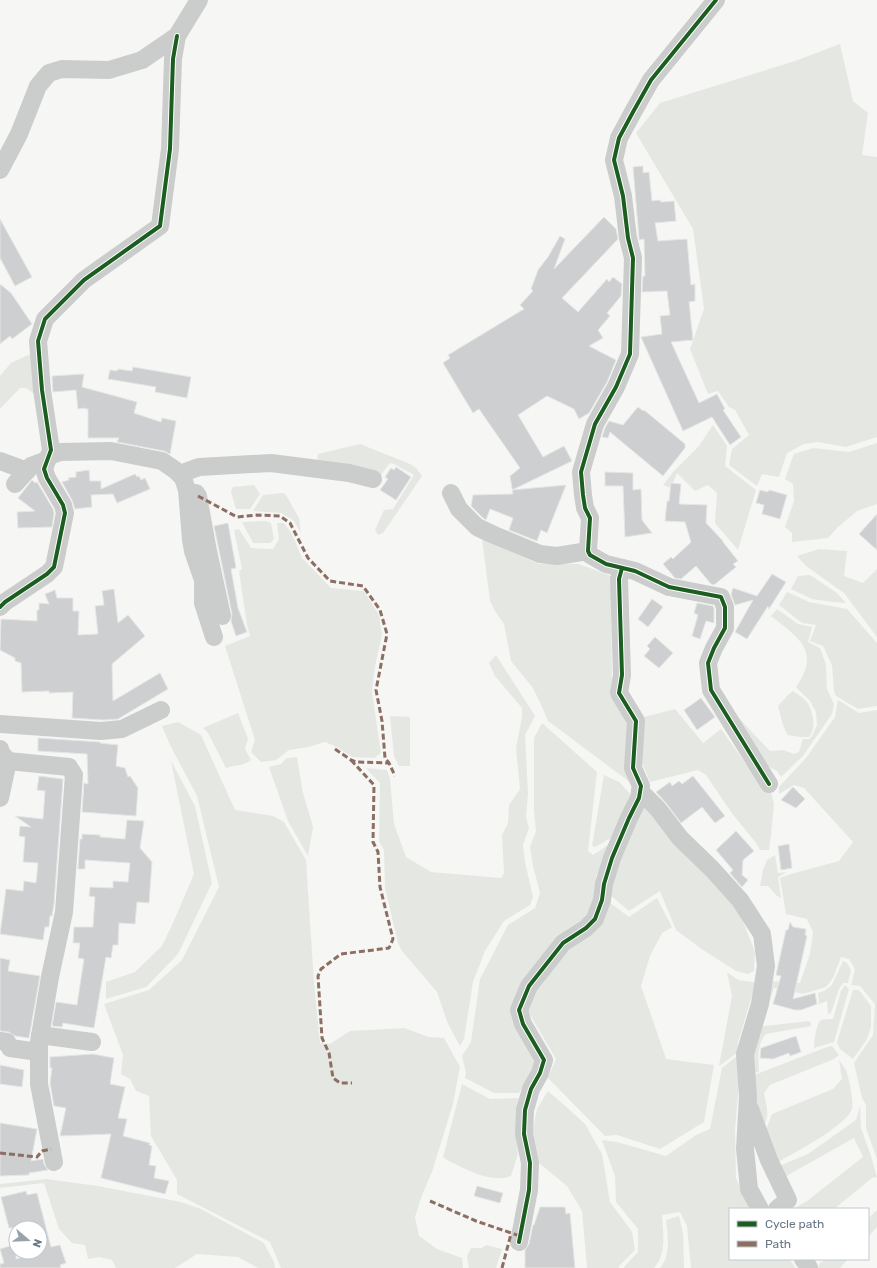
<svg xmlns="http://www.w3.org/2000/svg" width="877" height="1268" viewBox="0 0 877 1268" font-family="Rubik,sans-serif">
<rect width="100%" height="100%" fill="#f6f6f5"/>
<g fill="#e5e8e2">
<polygon points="840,44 853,101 868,113 862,155 877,157 877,437 846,447 818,442 804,444 787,453 779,477 762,474 757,486 729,465 732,449 749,435 735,410 729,407 718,391 708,394 690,349 704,309 693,229 636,133 660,103 795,61"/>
<polygon points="33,353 37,396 26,388 20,388 0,409 0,376 11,363"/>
<polygon points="713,425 727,446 725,466 756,490 738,550 715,523 717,493 708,485 695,491 677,473 671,488 663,485 674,471 699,446"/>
<polygon points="877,443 877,504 857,511 838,527 828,538 792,542 792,533 785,527 794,501 793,484 785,479 794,454 813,448 849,452"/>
<polygon points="360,444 410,464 416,468 422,476 383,533 378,535 375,530 384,510 393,509 414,475 394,464 390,463 380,476 317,460 318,454"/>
<polygon points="254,485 260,494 250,509 236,509 231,492 233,487"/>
<polygon points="283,493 286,495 299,518 301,533 293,520 281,513 253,511 263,495"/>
<polygon points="266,521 271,523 274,539 270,543 253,543 242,522"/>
<polygon points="277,523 284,523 292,534 302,558 331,588 364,591 379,615 382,635 375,666 372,692 381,753 374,758 352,757 337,747 325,742 308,747 289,750 276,760 261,762 251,752 255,740 225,646 250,636 247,625 239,571 242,569 234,530 239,529 251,548 273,549 279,539"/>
<polygon points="482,539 539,564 579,564 611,576 612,696 629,723 631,783 548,721 543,709 533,688 511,661 504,624 495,611 490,601"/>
<polygon points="819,549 847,551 844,576 863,583 877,569 877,637 844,593 806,566 797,556"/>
<polygon points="810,575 837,593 846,603 832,602 812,599 791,589 798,576"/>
<polygon points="787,592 809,602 847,609 877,643 877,706 858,709 836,696 834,691 832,665 823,646 810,641 816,625 802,623 779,605"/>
<path d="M777 609 798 624 812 627 808 642 820 648 826 665 827 689 834 704 832 714 803 756 781 777 777 771 769 767 731 715 735 714 770 751 783 750 794 754 799 752 803 739H809L812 736 817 725 816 712 810 701 796 687C821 651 799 638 771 616Z"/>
<polygon points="496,655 535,716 525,735 528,794 526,817 529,828 523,845 525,862 533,897 530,905 504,921 485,951 473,982 464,1039 460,1046 448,1024 437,992 402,951 398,943 385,888 384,850 379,841 380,783 366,768 387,770 390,779 394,824 406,857 431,872 501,878 504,873 502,835 508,823 509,805 520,789 516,748 522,717 522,708 495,676 489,663"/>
<path d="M793 691C798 695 803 697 806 701 813 710 817 728 809 737H800L788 735C782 726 781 716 778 706L788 695Z"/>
<polygon points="838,700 859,713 877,710 877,1159 866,1128 866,1105 862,1098 854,1063 873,1035 875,1004 860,986 851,985 855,969 849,959 841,957 833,978 826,987 803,994 774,988 770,1000 767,1001 771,981 800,983 810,954 813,932 807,919 786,914 780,878 791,874 839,861 853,842 804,788 794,785 779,794 779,787 806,758 835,717"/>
<polygon points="675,709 703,743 721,729 764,789 771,792 774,804 771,835 769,850 760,850 756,843 731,812 706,775 698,770 650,782 642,763 644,717"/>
<path d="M238 713 248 739 245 749 251 760C244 766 234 765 226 768L208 733 203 728Z"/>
<polygon points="390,716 410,717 410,766 399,766 394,756"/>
<polygon points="178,722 201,735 235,810 273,816 284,822 306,860 314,983 320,1043 330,1044 350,1031 404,1028 429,1037 444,1038 460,1067 453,1104 432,1172 422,1195 415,1217 419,1236 437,1249 462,1258 463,1268 281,1268 270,1242 177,1194 177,1180 151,1136 149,1096 136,1091 130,1079 121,1074 123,1055 104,1004 149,990 182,960 219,887 197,796 170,745 162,726"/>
<polygon points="542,723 597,772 588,851 593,855 611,843 596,877 595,895 589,913 584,918 559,935 515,1003 536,1061 532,1073 519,1093 494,1093 465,1078 466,1073 462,1056 471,1042 480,979 508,925 535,908 540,893 533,866 530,847 536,831 534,811 534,738"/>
<polygon points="297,757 303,793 313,827 308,856 288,821 269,767 281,764 287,758"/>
<polygon points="171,761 195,806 212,883 178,954 146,987 106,999 106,982 135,972 162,946 173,923 194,874"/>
<polygon points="604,775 619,782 633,797 614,836 595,847 592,846"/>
<polygon points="645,803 689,856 739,911 755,952 754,971 748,974 736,971 703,950 676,930 660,891 629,911 609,894 612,877"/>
<polygon points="775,855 778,873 787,872 778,877 781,898 777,896 768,886 760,886 763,870 767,860"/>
<polygon points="657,898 672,927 662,933 650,956 641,986 661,1044 666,1059 714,1065 704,1122 660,1149 617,1135 605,1136 548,1078 556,1059 528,1011 530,999 563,955 598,927 609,902 629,917"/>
<polygon points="843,961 847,963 851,970 848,983 843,983 839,989 831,1013 828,1014 827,1001 819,1004 818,993 824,991 832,985"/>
<polygon points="727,972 738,980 754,982 754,989 738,1042 737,1053 719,1066 732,996"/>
<path d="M845 985 849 989 834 1042 814 1048C814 1042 816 1025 820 1021 822 1019 829 1019 833 1019L841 991Z"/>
<polygon points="853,990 859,990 871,1006 871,1027 867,1039 853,1059 840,1049 837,1042"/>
<path d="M809 1021 811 1023V1026L766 1034C757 1044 758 1058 759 1071L753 1074 752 1070 757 1031 761 1027 765 1026Z"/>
<path d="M832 1046 839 1055 834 1059 770 1085 764 1093C766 1105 771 1116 763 1126L756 1109 754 1075 827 1047Z"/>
<path d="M737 1056 740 1074 735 1129 736 1178 750 1209H730V1259H789L796 1268H691L687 1226 680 1212 662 1215C663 1233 667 1254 654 1268H624V1267L638 1252V1229L616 1202 615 1176 602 1140 617 1142 666 1156 696 1135 710 1129 722 1068Z"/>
<path d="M839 1060C841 1063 844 1067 846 1070 849 1078 854 1102 852 1109 847 1125 796 1152 780 1161L776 1158 763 1131 767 1127 772 1114 833 1089 842 1079Z"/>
<path d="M462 1084 490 1099 518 1098 517 1144 518 1154 511 1176C492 1184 465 1169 447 1160L443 1157Z"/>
<polygon points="548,1091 563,1104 585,1124 602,1154 610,1202 632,1232 635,1250 619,1266 619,1268 587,1268 582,1211 567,1186 539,1163 532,1135 537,1109"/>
<polygon points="860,1106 861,1128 871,1156 877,1177 872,1178 834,1209 793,1209 807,1201 863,1157 854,1138 788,1175 785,1179 779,1166 808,1154 856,1120"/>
<polygon points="46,1179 98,1186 181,1202 201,1209 264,1243 274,1262 275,1268 258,1268 238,1257 197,1254 175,1268 116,1268 112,1260 99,1257 88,1259 85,1245 72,1243 59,1229 44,1183 0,1188 0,1184"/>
<polygon points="877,1210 877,1227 868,1237 868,1219"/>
<path d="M679 1216 683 1233 684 1268H660C671 1256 668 1235 666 1220Z"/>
<polygon points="486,1245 502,1249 496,1268 469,1268 467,1256 471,1248 482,1248"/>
<polygon points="825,1259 848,1259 840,1268 818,1268 819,1264"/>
</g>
<g fill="#cdcfd0" stroke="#e6e6e5">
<polygon points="643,166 643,173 649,172 652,201 660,200 661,202 674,201 676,221 655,223 658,241 687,239 691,285 695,284 695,301 689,302 693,340 671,342 699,403 717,394 725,409 723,410 741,437 730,445 712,417 683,431 641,337 662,334 660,316 670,315 667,291 642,292 643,276 645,276 644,239 639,240 639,238 633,167"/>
<polygon points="604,217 616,229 618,239 562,298 578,312 607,279 609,282 613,277 622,284 621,296 607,313 610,316 598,330 603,338 589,346 616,360 607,382 589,413 579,419 574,409 547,396 518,415 543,457 564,446 572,461 512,490 566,485 547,533 541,530 537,541 509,530 513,518 490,509 486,520 483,518 471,506 473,495 513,494 510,476 520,468 479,409 473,413 443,363 450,358 448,355 524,309 520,305 533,291 531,289 538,270 548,257 560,236 565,239 554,269"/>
<polygon points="0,219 32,277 15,286 0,258"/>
<polygon points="0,284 11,293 32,324 12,339 10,336 0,344"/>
<polygon points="133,367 191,377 187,398 155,392 156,387 108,379 110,370 117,371 118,369 132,371"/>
<polygon points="84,374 82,387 137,402 134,413 161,422 162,418 176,421 170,454 164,451 117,442 119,438 88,438 88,409 85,409 85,408 78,409 76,390 53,392 52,376"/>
<polygon points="638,407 643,411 644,410 685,444 685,448 663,476 610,432 608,438 602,437 605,428 609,421 623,425"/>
<polygon points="396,467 411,477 396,500 380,490 388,479 385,477 391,468 394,470"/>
<polygon points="89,470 90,481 101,481 101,489 135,474 137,477 139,476 141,480 145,478 150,489 117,503 113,494 91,495 92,507 75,509 72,500 62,482 69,480 68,478 76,477 76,472"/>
<polygon points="605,472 633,473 633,490 641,489 642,520 652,533 625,537 623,486 605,486"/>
<polygon points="32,480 35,483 37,482 53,509 54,513 52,527 18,528 17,512 35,511 18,498"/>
<polygon points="671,483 681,484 679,504 707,505 706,523 723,541 723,542 738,561 733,564 736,567 714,585 711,584 696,566 681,579 675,578 663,564 671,557 673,559 691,542 685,522 665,521 667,501 669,501"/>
<polygon points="760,490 768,492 769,490 787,495 780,519 762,514 764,505 756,503"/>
<polygon points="877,514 877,550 859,534"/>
<polygon points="228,523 236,568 231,569 238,608 247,632 236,636 231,621 232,614 214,526"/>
<polygon points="772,574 786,582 769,609 768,606 747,639 735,632 753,600 735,605 731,594 733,588 757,596"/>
<polygon points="114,589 118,623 128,615 145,636 112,664 113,701 160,673 168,689 118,719 103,720 72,718 73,692 49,693 49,691 22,692 21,663 15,661 15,658 0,650 1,619 37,621 37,610 39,610 39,603 49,604 45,594 55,590 57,598 73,598 73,611 79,611 78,635 98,634 95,606 104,605 102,591"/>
<polygon points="652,599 663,607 648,627 638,619"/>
<polygon points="697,603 713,606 714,609 714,623 706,621 700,639 692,636 698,615 694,613"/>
<polygon points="655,637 673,653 659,668 644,656 650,649 647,646"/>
<polygon points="701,698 715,717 697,730 684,710"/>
<polygon points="38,738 100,742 100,743 118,745 116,766 125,768 128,777 130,776 138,788 136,816 82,812 84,783 88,784 87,754 38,751"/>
<polygon points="39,776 63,779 54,904 52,916 50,916 49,927 45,927 43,940 0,934 6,889 23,891 24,881 36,883 38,863 23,862 25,837 19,836 20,826 31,827 15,816 43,819 45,791 37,790"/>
<polygon points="693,776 725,816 715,823 702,807 681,823 666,803 656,792 670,782 672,786 679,781 682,784"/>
<polygon points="793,787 805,799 796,808 781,800"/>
<polygon points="127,820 144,821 140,848 152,862 149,903 137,902 135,924 119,923 118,945 113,945 111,958 106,957 94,1028 63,1023 62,1027 52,1026 56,1002 77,1005 84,959 78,958 80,943 73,943 74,927 93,927 95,897 89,896 90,887 113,888 113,881 128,882 130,863 85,860 85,869 78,869 80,839 82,839 82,834 100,835 100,837 125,839"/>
<polygon points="736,831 754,851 743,860 742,875 748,880 742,887 730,873 733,870 716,850"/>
<polygon points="789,844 792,868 781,870 778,846"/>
<polygon points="790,922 793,927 806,929 805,935 807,936 793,999 815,993 817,1004 801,1010 795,1010 773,1004 781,976 776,975 786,930 788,930"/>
<polygon points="0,958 10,960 8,971 40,976 29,1038 15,1036 9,1032 0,1031"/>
<polygon points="796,1036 801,1052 790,1056 789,1053 773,1059 760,1058 761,1048"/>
<polygon points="93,1054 114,1058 110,1084 125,1087 118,1118 127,1119 123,1136 150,1143 149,1145 152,1146 149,1165 156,1166 154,1178 169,1181 165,1194 101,1178 111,1134 60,1136 66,1108 54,1106 50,1083 52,1068 50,1068 50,1057"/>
<polygon points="0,1065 24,1070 22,1087 0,1084"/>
<polygon points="0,1123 37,1129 31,1161 43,1159 44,1164 48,1170 29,1173 29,1175 0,1176"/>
<polygon points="477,1186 503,1193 500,1203 474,1196"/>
<polygon points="26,1191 27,1195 37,1193 51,1247 60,1245 66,1263 60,1265 61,1268 0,1268 0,1264 4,1263 0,1249 16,1244 16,1259 40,1252 40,1228 9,1228 1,1197"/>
<polygon points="540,1207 565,1207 566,1214 570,1213 575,1268 525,1268 525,1250 529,1244 533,1225 534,1225"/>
</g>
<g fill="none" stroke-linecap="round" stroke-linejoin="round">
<g stroke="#cbcccc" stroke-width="18">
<polyline points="716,0 651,80 633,112 619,138 614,160 623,196 628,238 633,258 630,354 616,387 595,424 581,472 583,495 585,508 590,518 588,551 590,555 606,564 635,571 669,587 721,597 725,607 725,628 714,648 708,663 711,690 769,784"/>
<polyline points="0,170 19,134 38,86 49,73 62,69 109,70 142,60 177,36 199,0"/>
<polyline points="49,456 60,452 111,451 162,461 175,470 183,478 187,490 191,540 193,551 203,580 203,603 214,637"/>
<polyline points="0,461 27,471"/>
<polyline points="180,474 199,467 271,463 349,473 373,479"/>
<polyline points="15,484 31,466 47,460"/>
<polyline points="196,493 198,496 208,551 222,616"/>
<polyline points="451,493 459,509 477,527 494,535 540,554 557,556 588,551"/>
<polyline points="0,607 5,602 47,574 54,567 65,513 63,505 47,478 44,469 51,450 42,390 38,341 45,319 84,280 160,226 170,149 173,59 177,36"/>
<polyline points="0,724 101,731 122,729 161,710"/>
<polyline points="0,749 1,753 8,761 0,798"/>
<polyline points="8,761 69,767 74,775 64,912 50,977 39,1042 39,1084 54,1162"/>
<polyline points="640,791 658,809 680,838 712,869 740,900 762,934 766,966 760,1004 745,1054 748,1096 745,1149 749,1189 760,1209"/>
<polyline points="40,1035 92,1042"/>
<polyline points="0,1041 7,1042 10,1048 39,1052"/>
<polyline points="750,1109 769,1160 788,1200 777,1209"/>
<polyline points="519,1242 529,1190 530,1163 524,1134 525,1110 531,1089 540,1073 544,1060 523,1024 519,1010 529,986 563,943 586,928 595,919 602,900 604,884 612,858 629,818 639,798 641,786 633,768 636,721 619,693 622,675 619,579 622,568"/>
<polyline points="803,1259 808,1266 809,1268"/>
</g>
<g stroke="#8d6e63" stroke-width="3" stroke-dasharray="6 3" stroke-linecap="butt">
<polyline points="198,496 237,517 257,515 280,516 290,523 308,558 330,581 363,586 380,610 387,634 376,690 382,721 385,758 389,763 395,776"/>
<polyline points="335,749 351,760 356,762 389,763"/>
<polyline points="351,760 374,785 373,842 378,852 380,887 393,939 389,948 341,954 321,969 318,976 322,1038 329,1053 333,1078 340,1083 352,1083"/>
<polyline points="0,1153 37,1157 42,1151 51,1149"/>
<polyline points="430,1201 476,1221 520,1236"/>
<polyline points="502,1268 511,1234"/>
</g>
<g stroke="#fff" stroke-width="6">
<g id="cycleway">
<polyline points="716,0 651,80 633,112 619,138 614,160 623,196 628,238 633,258 630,354 616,387 595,424 581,472 583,495 585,508 590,518 588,551 590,555 606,564 635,571 669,587 721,597 725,607 725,628 714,648 708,663 711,690 769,784"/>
<polyline points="0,607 5,602 47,574 54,567 65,513 63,505 47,478 44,469 51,450 42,390 38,341 45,319 84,280 160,226 170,149 173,59 177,36"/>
<polyline points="519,1242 529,1190 530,1163 524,1134 525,1110 531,1089 540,1073 544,1060 523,1024 519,1010 529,986 563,943 586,928 595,919 602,900 604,884 612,858 629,818 639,798 641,786 633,768 636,721 619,693 622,675 619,579 622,568"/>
</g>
</g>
<use href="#cycleway" stroke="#1b5e20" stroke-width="4"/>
</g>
<rect x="729" y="1208" width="140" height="52" fill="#ffffff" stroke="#c2c9ce"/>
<rect x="737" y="1221" width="20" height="6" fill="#1b5e20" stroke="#c2c9ce"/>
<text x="765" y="1228" font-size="12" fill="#667785">Cycle path</text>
<rect x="737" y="1241" width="20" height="6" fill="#8d6e63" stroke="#c2c9ce"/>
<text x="765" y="1248" font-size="12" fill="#667785">Path</text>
<g transform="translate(28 1240) rotate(109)"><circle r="19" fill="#ffffff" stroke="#c2c9ce"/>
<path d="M0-3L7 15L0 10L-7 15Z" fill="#98a3ac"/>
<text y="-6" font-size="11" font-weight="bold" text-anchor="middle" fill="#667785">N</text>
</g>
</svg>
